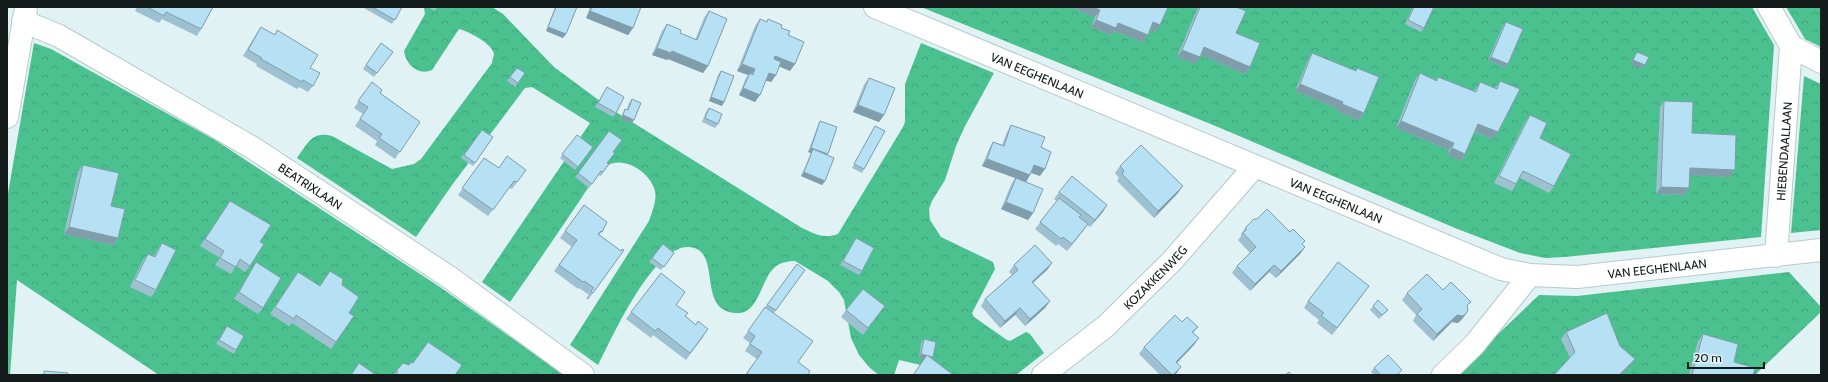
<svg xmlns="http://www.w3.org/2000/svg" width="1828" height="382" viewBox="0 0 1828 382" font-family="Cabin,sans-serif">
<defs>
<pattern id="forest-crowns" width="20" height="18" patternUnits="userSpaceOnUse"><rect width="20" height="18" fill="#4cc190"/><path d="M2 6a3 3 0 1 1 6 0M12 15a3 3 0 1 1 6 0" fill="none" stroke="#42a57c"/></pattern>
</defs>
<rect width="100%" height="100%" fill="#e0f2f4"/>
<g fill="url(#forest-crowns)">
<path d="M422 7H492L503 14 554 67 608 107 802 228C815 234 824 239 838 234L903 127 905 122V84L921 43 994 73 964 128 956 146 945 180 932 201 929 209 930 220 941 237 993 262 995 269 972 313 974 317 1007 340 1010 341 1026 332 1030 334 1044 353 1016 375H933L934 368 899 360 894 375H879L870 368 859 355 851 338 844 300 839 292 828 281 795 261C787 261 778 263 773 269 761 281 758 315 736 313 695 311 724 248 688 247 652 247 612 338 598 365L570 345 649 221C652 212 657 201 655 191 650 172 623 154 605 167 595 175 582 198 574 209 553 240 532 271 510 302L482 282 590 123 532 87 525 88 452 185 416 237 297 158C308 143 312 131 332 136L392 169 414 164 421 159 492 63C492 60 494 56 494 54 493 44 468 31 459 29L432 70C418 76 406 65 404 51L425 14 424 8Z"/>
<polygon points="921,7 1752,7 1774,45 1761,237 1565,257 1545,258 1520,253 1455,228 1218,127"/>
<polygon points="1786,7 1821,7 1821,47 1805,39"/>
<polygon points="34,43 51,49 215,140 440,287 564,375 159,375 17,280 10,375 7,375 7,199"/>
<polygon points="1804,76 1821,84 1821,230 1791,233"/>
<polygon points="1789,272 1821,307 1821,312 1755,375 1455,375 1539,295 1577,296"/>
</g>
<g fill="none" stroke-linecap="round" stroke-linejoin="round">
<g stroke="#b7c9cb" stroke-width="24">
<g id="street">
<path id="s1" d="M875 7 1501 269 1530 275 1577 277 1821 250"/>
<polyline points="1769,7 1791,46 1821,62"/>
<path id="s2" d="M23 21 59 36 253 148 449 277 583 375"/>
<polyline points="7,117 26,8"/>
<path id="s3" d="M1776 256 1791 46"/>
<path id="s4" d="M1043 375 1106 326 1172 261 1255 166"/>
<polyline points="1443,375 1474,345 1530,275"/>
</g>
</g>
<use href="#street" stroke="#fff" stroke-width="22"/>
</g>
<g fill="#9dc1d1">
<polygon points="137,7 213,7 201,29 197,36 162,19 159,23 135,11"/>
<polygon points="365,7 402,7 392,24 364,8"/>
<polygon points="428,7 437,7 435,11"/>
<polygon points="555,7 577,7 563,38 546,31"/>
<polygon points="590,7 641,7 633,28 628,35 586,18"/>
<polygon points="1071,7 1168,7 1160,25 1156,32 1150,30 1143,42 1114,31 1111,35 1091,27 1095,17"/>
<polygon points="1198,7 1236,7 1236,33 1250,67 1245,74 1201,55 1195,64 1177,57"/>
<polygon points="1413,7 1434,7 1424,28 1421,32 1405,24"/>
<polygon points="709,11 708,66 703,73 668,59 667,60 652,55 662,31 667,24 680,33 695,40 704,18"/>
<polygon points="760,19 766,22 768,19 781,28 788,35 790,71 779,66 776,75 771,82 766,80 755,102 739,95 745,80 748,75 737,71 755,26"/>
<polygon points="1506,22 1506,68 1488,60 1503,26"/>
<polygon points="261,27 310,68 313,86 308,92 299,87 297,89 256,66 257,64 243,56 256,34"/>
<polygon points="381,43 393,52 374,77 363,69"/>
<polygon points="1312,53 1355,71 1357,68 1364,113 1359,120 1337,111 1339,109 1295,91 1308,60"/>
<polygon points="517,68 525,73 515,87 507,81"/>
<polygon points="721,71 724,102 722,106 709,101 718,75"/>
<polygon points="1420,73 1436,80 1438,77 1474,91 1480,82 1495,88 1500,81 1498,132 1493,139 1474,132 1465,154 1461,161 1447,155 1449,150 1396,128 1415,80"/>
<polygon points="869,78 884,115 879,122 853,112 864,85"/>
<polygon points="372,82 380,93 420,122 395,159 375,145 377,141 355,126 363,114 354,108"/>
<polygon points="607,87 616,113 613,117 595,107"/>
<polygon points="632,99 632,123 620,119 625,109 627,109 629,103"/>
<polygon points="1664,101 1692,133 1735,170 1730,177 1690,175 1689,188 1684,195 1656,194 1660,107"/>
<polygon points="709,108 718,124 715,128 702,122 706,112"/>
<polygon points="1530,115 1540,138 1554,186 1549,193 1520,178 1516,184 1512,191 1494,183 1525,122"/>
<polygon points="820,121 828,154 826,155 825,181 822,185 801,176 811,153 808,152 818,125"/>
<polygon points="1011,125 1041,147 1040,176 1031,173 1026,182 1033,213 1028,220 1001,209 1011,185 1015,178 982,166 989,149 993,142 1002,145 1007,132"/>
<polygon points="875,126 864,169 862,173 852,168"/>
<polygon points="482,130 493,137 473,166 461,158"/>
<polygon points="609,131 613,152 607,163 609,164 601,176 599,175 589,188 575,177"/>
<polygon points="577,135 593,147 575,170 560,158"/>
<polygon points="484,158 499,168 526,170 512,189 509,188 488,216 458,195"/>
<polygon points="83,165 111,206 118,238 113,245 64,234 78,172"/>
<polygon points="1120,166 1178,193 1154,218 1117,181 1119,178 1115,173"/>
<polygon points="1059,192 1107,205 1090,227 1087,225 1067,251 1058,244 1056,246 1035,229 1057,201 1054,199"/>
<polygon points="230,201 260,242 250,266 245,272 236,266 231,274 215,265 220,258 200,246"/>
<polygon points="584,205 602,232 599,235 621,251 624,250 588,300 586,298 589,295 579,288 578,289 554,271 572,247 560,238"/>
<polygon points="1246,227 1290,232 1305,241 1302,244 1305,247 1300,254 1276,278 1269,272 1250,291 1232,273 1237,266 1250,253 1238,240 1241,236 1241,234"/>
<polygon points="856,238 862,271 859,275 840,265"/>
<polygon points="162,243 156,290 151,297 130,287 143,260 148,254 154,256 157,250"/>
<polygon points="663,244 674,253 661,270 649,262"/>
<polygon points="256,262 263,308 258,314 234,299 252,269"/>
<polygon points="1052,263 1047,270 1033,283 1050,301 1045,308 1025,326 1015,315 1000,328 981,306 985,299 1012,275 1009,272 1014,265"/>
<polygon points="797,264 805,270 774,313 798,362 808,375 745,375 757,359 745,351 750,343 743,338"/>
<polygon points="293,279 320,286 342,285 349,313 354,316 331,349 292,323 289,326 270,314"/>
<polygon points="1443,290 1467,307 1463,318 1458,323 1452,322 1433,341 1413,321 1416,315 1402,300 1407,293"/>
<polygon points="1364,293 1332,335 1318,324 1317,323 1319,320 1304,308 1308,301"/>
<polygon points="676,305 685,316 696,325 704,336 686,360 653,335 651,338 626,319 631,312"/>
<polygon points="1373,306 1388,310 1379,319 1370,310"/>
<polygon points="846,310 880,313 863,335 841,317"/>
<polygon points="1182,322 1198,327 1193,333 1194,345 1177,363 1175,375 1160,375 1139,354 1144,347"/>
<polygon points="227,326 236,350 234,354 216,344"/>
<polygon points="1566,332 1620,346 1635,359 1630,366 1621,375 1554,375 1570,358 1561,339"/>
<polygon points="1703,334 1734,362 1753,375 1689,375 1698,341"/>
<polygon points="924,339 933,357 932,359 924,359 919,358 921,343"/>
<polygon points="413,363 455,375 393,375 397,370"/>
<polygon points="1374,368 1399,374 1398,375 1374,375 1371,372"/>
</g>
<g fill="#7f9daa">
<polygon points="1071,7 1093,7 1100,10 1095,17"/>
<polygon points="590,11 633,28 628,35 586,18"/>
<polygon points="1096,20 1118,23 1148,35 1143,42 1114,31 1111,35 1091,27"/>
<polygon points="1153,22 1160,25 1156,32 1149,29"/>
<polygon points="548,27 566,34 563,38 546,31"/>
<polygon points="1204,47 1250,67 1245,74 1199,54"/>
<polygon points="657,48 672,51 708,66 703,73 668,59 667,60 652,55"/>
<polygon points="1182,50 1200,57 1195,64 1177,57"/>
<polygon points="775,56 795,64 790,71 771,63"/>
<polygon points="1491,57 1508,64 1506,68 1488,60"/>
<polygon points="1633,60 1645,65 1642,69 1630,64"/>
<polygon points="742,64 755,69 750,76 750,73 748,75 737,71"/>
<polygon points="769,73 776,75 771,82 764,80"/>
<polygon points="1300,84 1343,102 1339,109 1295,91"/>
<polygon points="743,88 760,95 755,102 739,95"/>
<polygon points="711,97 724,102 722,106 709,101"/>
<polygon points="1342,104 1364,113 1359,120 1337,111"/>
<polygon points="858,105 884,115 879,122 853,112"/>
<polygon points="623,115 634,120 632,123 620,119"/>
<polygon points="1401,121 1454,143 1449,150 1396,128"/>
<polygon points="1478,124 1498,132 1493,139 1473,131"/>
<polygon points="811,148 828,154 825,157 813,149 811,153 808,152"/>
<polygon points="1452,148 1465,154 1461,161 1447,155"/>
<polygon points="987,159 1030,175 1026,182 982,166"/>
<polygon points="1034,165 1045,169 1040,176 1029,172"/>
<polygon points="1690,168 1735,170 1730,177 1685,175"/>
<polygon points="804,172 825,181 822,185 801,176"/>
<polygon points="1183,186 1178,193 1154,218 1158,211"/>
<polygon points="1661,187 1689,188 1684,195 1656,194"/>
<polygon points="1006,202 1033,213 1028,220 1001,209"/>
<polygon points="1107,205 1103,212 1090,227 1095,220"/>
<polygon points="1088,224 1083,231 1067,251 1072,244"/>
<polygon points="69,227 118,238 113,245 64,234"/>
<polygon points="1305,247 1300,254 1276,278 1281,271"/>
<polygon points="1052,263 1047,270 1027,288 1032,282"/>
<polygon points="1274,265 1269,272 1250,291 1255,284"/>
<polygon points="1369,286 1364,293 1332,335 1337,328"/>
<polygon points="1050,301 1045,308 1025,326 1030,319"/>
<polygon points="885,306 880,313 863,335 868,328"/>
<polygon points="1020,308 1015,315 1000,328 1005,321"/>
<polygon points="1468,311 1463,318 1458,323 1452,322 1433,341 1437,334 1457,315"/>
<polygon points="1199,338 1194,345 1171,369 1176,362"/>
<polygon points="921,354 933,357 931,361 919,358"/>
<polygon points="1635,359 1630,366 1621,375 1619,375"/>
<polygon points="1181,367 1176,374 1175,375 1173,375"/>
</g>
<g fill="#b6e0f3" stroke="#7f9daa">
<polygon points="147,7 213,7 201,29 166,12 164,16"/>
<polygon points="372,7 402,7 395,20"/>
<polygon points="556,7 577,7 566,34 548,27"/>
<polygon points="592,7 641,7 633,28 590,11"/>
<polygon points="1093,7 1168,7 1160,25 1153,22 1148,35 1118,23 1116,28 1096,20 1100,10"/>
<polygon points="1200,7 1236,7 1246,11 1236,33 1260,43 1250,67 1204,47 1200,57 1182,50"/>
<polygon points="1414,7 1434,7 1424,28 1408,20"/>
<polygon points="709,11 727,19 708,66 672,51 671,53 657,48 667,24 681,30 680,33 697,40"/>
<polygon points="760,19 767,22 768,19 782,25 781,28 790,31 788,35 804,42 795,64 775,56 774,59 781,62 776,75 769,73 760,95 743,88 750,73 753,75 755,69 742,64"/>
<polygon points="1506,22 1523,29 1508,64 1491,57"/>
<polygon points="261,27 275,35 277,30 318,55 310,68 320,73 313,86 303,80 302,82 261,59 262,58 248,50"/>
<polygon points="381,43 393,52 377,73 366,65"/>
<polygon points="1637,52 1649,57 1645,65 1633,60"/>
<polygon points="1312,53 1356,71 1357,68 1379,77 1364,113 1342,104 1343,102 1300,84"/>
<polygon points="517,68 525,73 518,83 510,77"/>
<polygon points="721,71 734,76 724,102 711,97"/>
<polygon points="1420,73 1437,81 1438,77 1476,92 1480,82 1497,89 1500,81 1520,89 1498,132 1478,124 1465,154 1452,148 1454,143 1401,121"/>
<polygon points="869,78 895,88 884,115 858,105"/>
<polygon points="372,82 382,90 380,93 420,122 400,152 379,138 382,134 360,119 368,107 358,101"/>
<polygon points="607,87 624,97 616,113 598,103"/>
<polygon points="632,99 641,103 634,120 623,115 625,109 628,110"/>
<polygon points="1664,101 1693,102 1692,133 1736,135 1735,170 1690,168 1689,188 1661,187"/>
<polygon points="709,108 722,114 718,124 705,118"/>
<polygon points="1530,115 1547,123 1540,138 1571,154 1554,186 1523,171 1516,184 1499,176"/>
<polygon points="820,121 837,127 828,154 811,148"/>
<polygon points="1011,125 1045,137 1041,147 1051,152 1045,169 1034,165 1030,175 987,159 993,142 1004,146"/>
<polygon points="875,126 885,131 864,169 854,164"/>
<polygon points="482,130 493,137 475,163 464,155"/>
<polygon points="609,131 622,140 613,152 615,153 607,163 609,164 603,172 601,171 592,184 578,173"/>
<polygon points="577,135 593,147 578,167 562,154"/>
<polygon points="1141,145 1183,186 1158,211 1122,174 1124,171 1120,166"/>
<polygon points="813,149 834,158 825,181 804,172"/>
<polygon points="507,156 526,170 517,182 514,181 493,210 462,188 484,158 499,168"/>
<polygon points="83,165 119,173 111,206 125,209 118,238 69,227"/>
<polygon points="1072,176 1107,205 1095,220 1059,192"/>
<polygon points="1016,178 1043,189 1033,213 1006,202"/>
<polygon points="1059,198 1081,215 1079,217 1088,224 1072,244 1063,237 1061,239 1040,222"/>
<polygon points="230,201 271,225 260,242 264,244 250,266 240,259 236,267 220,258 224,251 205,239"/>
<polygon points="584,205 607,222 602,232 601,231 598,234 621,251 622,249 624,250 593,293 591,291 594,288 584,281 583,282 559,265 577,240 565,231"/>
<polygon points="1267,209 1290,232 1293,229 1305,241 1302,244 1305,247 1281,271 1274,265 1255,284 1237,266 1256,247 1243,233 1246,230 1246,227 1254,219 1257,219"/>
<polygon points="856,238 874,248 862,271 843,261"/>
<polygon points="162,243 176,250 156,290 135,280 148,254 155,257"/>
<polygon points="663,244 674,253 664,267 652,258"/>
<polygon points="1035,245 1052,263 1032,282 1050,301 1030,319 1020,308 1005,321 985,299 1018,270 1014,265"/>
<polygon points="256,262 281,278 263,308 239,292"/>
<polygon points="1338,262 1369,286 1337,328 1323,317 1321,316 1324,313 1308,301"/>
<polygon points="797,264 805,270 776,310 767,305"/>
<polygon points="330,271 343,279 342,285 359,297 349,313 354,316 336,342 296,315 294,319 275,307 298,272 320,286"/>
<polygon points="661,273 685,292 676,305 688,313 685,316 696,325 698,321 708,329 690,353 658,328 655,331 631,312"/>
<polygon points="1427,274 1443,290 1451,282 1471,302 1467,305 1468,311 1463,316 1457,315 1437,334 1417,314 1422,309 1407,293"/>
<polygon points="863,289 885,306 868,328 846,310"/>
<polygon points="1378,300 1388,310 1382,315 1373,306"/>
<polygon points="765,307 813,341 798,362 810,371 808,375 750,375 747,373 762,352 750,344 755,336 748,331"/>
<polygon points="1607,313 1620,346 1635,359 1619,375 1554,375 1575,352 1566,332"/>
<polygon points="1175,315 1182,322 1187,317 1198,327 1192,332 1199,338 1176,362 1181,367 1173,375 1172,375 1144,347"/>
<polygon points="227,326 244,336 236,350 219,340"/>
<polygon points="1703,334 1738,344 1734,362 1755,368 1753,375 1692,375"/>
<polygon points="924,339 936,342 933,357 921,354"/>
<polygon points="428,342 462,365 455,375 399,375 397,374 397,370 403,363 409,365 411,362 413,363"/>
<polygon points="927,355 952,374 951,375 913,375"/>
<polygon points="1388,355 1402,370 1397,375 1381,375 1374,368"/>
<polygon points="359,363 376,375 351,375"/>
<polygon points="44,371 68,373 68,375 44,375"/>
<polygon points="1289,372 1292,375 1285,375"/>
</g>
<g text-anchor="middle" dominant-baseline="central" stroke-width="4" stroke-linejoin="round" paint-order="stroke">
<g font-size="12" fill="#141b1b" stroke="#e0f2f4">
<text stroke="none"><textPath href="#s1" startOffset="176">VAN EEGHENLAAN</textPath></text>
<text stroke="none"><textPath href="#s3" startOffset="105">HIEBENDAALLAAN</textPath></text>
<text stroke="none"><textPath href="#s2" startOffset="332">BEATRIXLAAN</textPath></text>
<text stroke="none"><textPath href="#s1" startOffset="500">VAN EEGHENLAAN</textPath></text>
<text stroke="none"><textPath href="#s1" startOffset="836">VAN EEGHENLAAN</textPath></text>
<text stroke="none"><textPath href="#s4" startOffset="149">KOZAKKENWEG</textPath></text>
</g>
</g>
<rect width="1828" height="382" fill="none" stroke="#141b1b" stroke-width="16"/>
<path d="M1688 362v6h76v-6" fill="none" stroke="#141b1b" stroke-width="2"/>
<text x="1694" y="362" font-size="12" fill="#141b1b" stroke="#e0f2f4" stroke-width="3" paint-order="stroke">20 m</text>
</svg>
